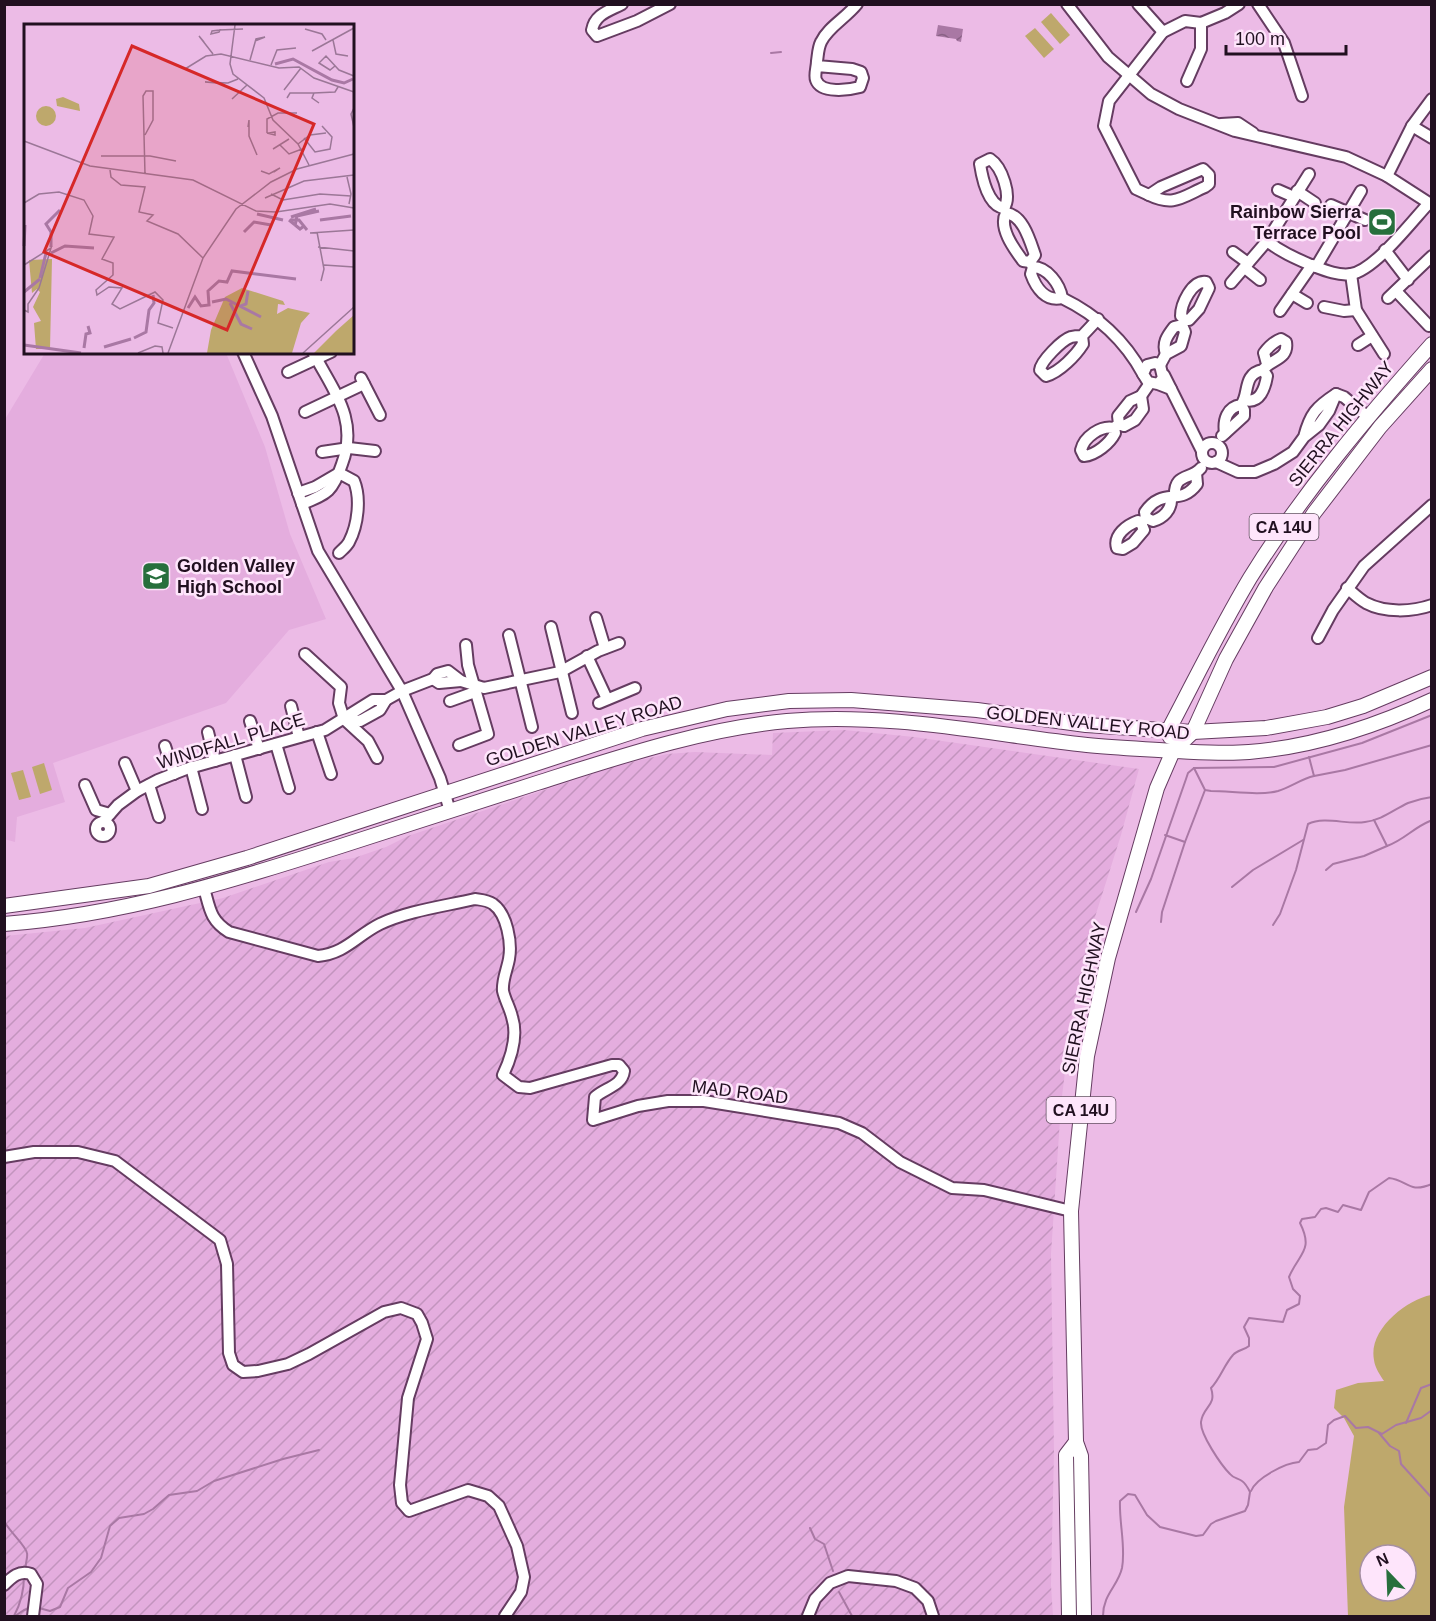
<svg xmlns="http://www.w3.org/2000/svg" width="1436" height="1621" viewBox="0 0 1436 1621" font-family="Arial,sans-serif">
<defs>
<pattern id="industrial-furrows" width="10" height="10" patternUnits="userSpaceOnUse" patternTransform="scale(1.5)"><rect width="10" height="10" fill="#e4adde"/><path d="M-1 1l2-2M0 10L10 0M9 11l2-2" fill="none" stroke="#c394be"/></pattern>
<pattern id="water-waves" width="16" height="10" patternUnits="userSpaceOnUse" patternTransform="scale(1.5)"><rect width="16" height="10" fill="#a978a4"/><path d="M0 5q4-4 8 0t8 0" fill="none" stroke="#896185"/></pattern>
</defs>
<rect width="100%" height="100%" fill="#ecbbe6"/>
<polygon fill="#e4adde" points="45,353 226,353 265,447 290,534 326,619 289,630 226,703 53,763 65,802 17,817 15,842 4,839 4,421"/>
<polygon fill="url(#industrial-furrows)" points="844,730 914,737 1139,769 1121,835 1095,917 1071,1024 1061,1104 1051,1254 1054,1451 1051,1585 1053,1616 5,1616 5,936 85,928 223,898 329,862 354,858 386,847 408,836 619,765 667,754 695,752 772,755 773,733"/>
<g fill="#bea86c" fill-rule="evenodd">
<polygon points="1051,13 1070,35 1060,44 1041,22"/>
<polygon points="1035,28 1054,49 1044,58 1025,36"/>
<polygon points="44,763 52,790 40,794 32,767"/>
<polygon points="23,770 31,797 19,800 11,773"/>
<path d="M1431 1295V1616H1348L1344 1507 1354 1436 1344 1418 1334 1408 1336 1390 1358 1383 1384 1381C1380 1375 1375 1368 1374 1360 1368 1330 1406 1300 1431 1295ZM1370 1555H1406V1591H1370Z"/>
</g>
<polygon fill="url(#water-waves)" points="938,25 963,29 961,42 957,41 956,39 936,36"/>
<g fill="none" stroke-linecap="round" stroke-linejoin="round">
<g stroke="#a978a4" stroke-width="2">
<polyline points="771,53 781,52"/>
<polyline points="1309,757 1314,776 1345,770 1432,745"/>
<path d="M1194 768 1205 790 1211 791C1231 791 1260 796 1278 791 1291 787 1301 779 1314 776"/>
<polyline points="1185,842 1205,790"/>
<path d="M1387 846C1404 840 1413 828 1430 821"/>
<polyline points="1326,870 1333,864 1364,856 1387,846 1374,820"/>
<polyline points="1232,887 1253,870 1303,840"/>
<polyline points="1136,912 1151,879 1186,779 1188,773 1194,768 1274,767 1362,743 1432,715"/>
<polyline points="1161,922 1162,912 1185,842 1165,835"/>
<path d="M1273 925 1280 914 1296 870 1308 824C1325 816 1347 825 1365 822 1382 820 1393 810 1408 803 1416 800 1424 798 1432 797"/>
<polyline points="1406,1423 1421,1388 1432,1384"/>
<polyline points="1379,1433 1390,1446 1399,1451 1401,1464 1432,1498"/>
<path d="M1251 1491C1256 1478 1285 1463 1299 1462L1308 1450 1317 1449 1326 1443 1328 1425 1334 1420 1345 1416 1356 1428 1368 1427 1382 1434 1396 1425 1421 1418 1432 1410"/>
<path d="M4 1521C9 1531 26 1546 27 1553 28 1558 25 1563 26 1568"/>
<polyline points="810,1528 815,1539 824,1544 833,1571"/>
<polyline points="839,1592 852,1616"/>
<polyline points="39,1608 50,1611 60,1607 68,1588 91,1572 101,1558 110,1526 119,1518 144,1514 153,1509 169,1495 197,1491 214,1481 283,1459 319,1450"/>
<path d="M14 1616C21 1603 24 1591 24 1576"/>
<polyline points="15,1616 24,1610 30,1608"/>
<path d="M1103 1616C1103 1594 1118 1586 1122 1568 1126 1547 1119 1523 1120 1501L1128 1494 1135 1495 1147 1515 1160 1527 1196 1536 1203 1535 1211 1524 1216 1521 1245 1511 1248 1505 1250 1492C1248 1488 1245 1483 1242 1481 1238 1478 1233 1478 1230 1474 1221 1465 1200 1434 1201 1422 1203 1406 1217 1406 1211 1388 1220 1379 1224 1365 1233 1355 1237 1350 1244 1350 1249 1346V1338L1244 1327 1249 1318 1283 1322 1287 1310 1299 1304 1300 1296 1293 1289 1289 1277C1299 1253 1314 1251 1300 1223L1302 1219 1315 1217 1321 1209 1326 1208 1338 1212 1343 1205 1361 1210 1369 1192 1389 1178C1408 1180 1408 1194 1432 1184"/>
</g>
<g stroke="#653c61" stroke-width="14">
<g id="minor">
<path d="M622 4C609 11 595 14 592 30L597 36 637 21 670 4"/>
<polyline points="1067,4 1108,57 1151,94 1179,109 1235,131 1346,157 1387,176 1432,205"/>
<polyline points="1138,4 1163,32"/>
<polyline points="1258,4 1284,43 1302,96"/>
<path d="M817 66 852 69 861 72 863 78 860 87C849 90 821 94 816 80 814 75 817 67 817 61 818 55 818 48 821 42 828 27 846 18 857 4"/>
<polyline points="1187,81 1201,49 1201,23"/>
<polyline points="1221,124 1238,123 1253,133"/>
<polyline points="1412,126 1432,138"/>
<path d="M1203 169 1209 175V184L1205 187C1182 197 1174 207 1149 195L1161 187Z"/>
<polyline points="1387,176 1412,126 1432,99"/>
<polyline points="1278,190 1294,197"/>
<polyline points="1297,191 1315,203"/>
<polyline points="1149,195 1136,189 1104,126 1109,101 1163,32 1185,21 1201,23 1225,13 1239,4"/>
<polyline points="1331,205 1365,220"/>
<path d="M1004 208C1012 196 1002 167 990 159L980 164C982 177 988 206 1004 208L1006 213C998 228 1015 250 1023 261L1030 262 1033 267 1031 274C1036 288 1046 302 1062 298 1097 315 1124 339 1143 374"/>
<path d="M1006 213C1023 215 1030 241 1035 255L1030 262"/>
<path d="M1267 241C1281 252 1295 258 1311 265 1324 270 1338 276 1351 274 1375 270 1412 221 1429 203"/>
<polyline points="1385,250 1408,280"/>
<polyline points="1233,252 1248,263"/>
<path d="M1033 267C1047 267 1060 284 1062 298"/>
<polyline points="1316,267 1361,191"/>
<polyline points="1245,268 1260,280"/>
<polyline points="1351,274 1356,310 1384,354"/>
<polyline points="1231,283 1267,241 1309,174"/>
<polyline points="1396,291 1429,326"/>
<polyline points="1292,294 1307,303"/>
<polyline points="1388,298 1432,256"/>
<polyline points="1324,307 1344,311 1356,310"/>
<polyline points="1280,311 1312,265"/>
<path d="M1082 336 1083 344C1076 355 1060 372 1046 376L1040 370C1041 361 1062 340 1071 337 1075 336 1078 336 1082 336L1098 319"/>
<polyline points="1358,345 1372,336"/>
<polyline points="243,352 272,416 318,551 402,691 440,778 450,811"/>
<path d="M1166 354C1162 343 1167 336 1174 327L1182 325"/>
<path d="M1160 365 1166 354 1181 346 1185 332 1182 325 1185 320H1189L1199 309 1209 288 1206 282C1192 280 1181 304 1181 316L1185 320"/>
<polyline points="288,372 331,352"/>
<polyline points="1164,375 1202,451"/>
<polyline points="361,378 380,415"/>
<polyline points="1158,384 1163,378 1160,365 1155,363 1147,365 1143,374 1148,382 1158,384 1171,389"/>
<polyline points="1336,394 1344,397 1368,417"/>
<path d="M1245 400C1260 404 1265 388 1267 376L1263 370"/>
<polyline points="305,412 364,384"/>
<polyline points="1119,424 1118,416 1130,401 1141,396 1150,383"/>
<path d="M1114 428C1101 425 1084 437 1081 450L1084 456C1096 455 1110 443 1115 433L1114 428 1119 424 1124 426 1135 420 1143 409 1141 396"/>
<path d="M1225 433C1223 420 1227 407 1241 405 1250 394 1242 374 1263 370 1270 359 1289 360 1286 342L1281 339C1273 342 1269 346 1264 353L1267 364"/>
<polyline points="1222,436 1244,416 1244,410 1241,405"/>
<circle cx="1212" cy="453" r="10"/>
<polyline points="322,452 349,448 375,451"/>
<path d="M1216 462 1238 472H1255L1274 464 1293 452 1304 437 1319 425 1329 411 1336 394C1316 407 1310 414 1304 437"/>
<path d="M339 473 354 481C361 498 358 525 349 542 347 546 342 550 339 553"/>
<polyline points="298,493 315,487 339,473"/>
<path d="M1175 495C1174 473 1191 480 1201 468"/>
<path d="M302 504C328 494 333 491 342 464 359 419 333 391 313 352"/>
<path d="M1146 518 1153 521C1163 518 1172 510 1171 498"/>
<path d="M1141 523 1144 530 1133 543 1123 549 1117 548C1113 535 1127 525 1138 521L1141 523 1146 518 1145 512C1163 486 1180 507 1197 484L1196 473"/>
<path d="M1347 588C1353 593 1359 599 1366 603 1385 613 1412 612 1432 605"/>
<polyline points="596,618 605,648"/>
<polyline points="551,627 572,713"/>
<polyline points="509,635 532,727"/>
<polyline points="1318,638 1333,610 1364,566 1432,505"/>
<polyline points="305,654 341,687 339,703 344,719 368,741 377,758"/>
<polyline points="587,656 607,699"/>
<polyline points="433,679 439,683 461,681"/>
<polyline points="450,701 475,692"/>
<polyline points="599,703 635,688"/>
<polyline points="291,706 299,737"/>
<polyline points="344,719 360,721 380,710 386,700 402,691 433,679 437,674 448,671 461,681 484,688 560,672 598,651 619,643"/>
<polyline points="250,721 259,749"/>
<polyline points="208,732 215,761"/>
<polyline points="317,732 331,774"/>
<polyline points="276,744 289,788"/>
<polyline points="459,745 488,734 468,665 466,645"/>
<polyline points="165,746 174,774"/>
<polyline points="235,755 246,797"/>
<polyline points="125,763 137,791"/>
<polyline points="191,767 202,809"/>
<polyline points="85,785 96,810 110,814"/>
<polyline points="149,785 159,817"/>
<polyline points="103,822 118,805 137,791 158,780 186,769 325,730 373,700 386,700"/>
<circle cx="103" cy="829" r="7"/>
<path d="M204 888C210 909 210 920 229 932L318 956C346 953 356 936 380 924 407 911 445 906 475 899 482 900 487 900 493 904 507 914 512 943 509 959 507 970 502 980 503 991 505 1000 510 1008 512 1017 518 1035 511 1058 503 1075L519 1087 530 1088 612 1065H619L624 1071C622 1086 605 1088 595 1097L593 1120 638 1106 668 1101H704L839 1123 862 1133 900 1162 952 1188 984 1190 1071 1211"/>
<polyline points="4,1157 34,1152 78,1152 115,1161 220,1240 227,1264 229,1353 233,1365 243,1372 258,1371 288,1364 309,1354 384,1312 401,1308 417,1314 422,1323 427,1339 408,1398 400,1485 402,1503 409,1511 468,1490 488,1496 499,1506 517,1546 524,1577 521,1592 505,1616"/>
<path d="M4 1585C12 1577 19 1570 31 1574L37 1584 33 1616"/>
<polyline points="808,1616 815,1599 830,1583 848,1576 896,1581 915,1588 928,1601 933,1616"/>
</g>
</g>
<g stroke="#653c61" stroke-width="16">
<g id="major">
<path d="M1170 737 1168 731C1195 680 1220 628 1250 578 1302 494 1366 418 1432 344"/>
<polyline points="4,906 149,886 247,858 642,729 727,709 789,701 851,700 977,710 1086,725 1193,732 1266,728 1327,717 1363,706 1432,677"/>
<path d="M4 924C122 915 229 882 341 846 406 825 471 804 537 783 619 757 701 729 787 721 887 712 988 734 1087 745 1116 748 1146 749 1175 751 1199 752 1224 754 1249 752 1313 747 1374 727 1432 700"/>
<polyline points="1069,1616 1066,1455 1076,1442"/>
<polyline points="1084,1616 1081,1456 1076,1442 1071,1211 1087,1056 1108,958 1157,788 1173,751 1193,732 1226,659 1266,587 1314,513 1380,427 1432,369"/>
</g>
</g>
<use href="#minor" stroke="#fff" stroke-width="10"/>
<use href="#major" stroke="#fff" stroke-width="14"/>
</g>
<defs>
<g id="stadium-square" transform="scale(1.5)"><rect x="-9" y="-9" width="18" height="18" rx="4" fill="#276f3c" stroke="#fee5fb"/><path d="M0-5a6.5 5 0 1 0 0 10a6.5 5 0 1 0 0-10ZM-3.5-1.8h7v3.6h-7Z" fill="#fff"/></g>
<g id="school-square" transform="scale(1.5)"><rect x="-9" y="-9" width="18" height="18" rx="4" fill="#276f3c" stroke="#fee5fb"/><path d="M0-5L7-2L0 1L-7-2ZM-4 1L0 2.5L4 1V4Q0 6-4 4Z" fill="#fff"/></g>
</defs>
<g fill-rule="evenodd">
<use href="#stadium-square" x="1382" y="222"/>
<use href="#school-square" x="156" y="576"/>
</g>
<g text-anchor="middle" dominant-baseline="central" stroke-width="5" stroke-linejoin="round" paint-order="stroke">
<g fill="#fee5fb" stroke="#635062" stroke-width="1.5">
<rect x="1249.5" y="514" width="69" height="26" rx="4.5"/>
<rect x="1046.5" y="1097" width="69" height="26" rx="4.5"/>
</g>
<g font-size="16" font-weight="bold" fill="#211020">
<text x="1284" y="527">CA 14U</text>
<text x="1081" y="1110">CA 14U</text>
</g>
<g font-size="18" font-weight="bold" fill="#211020" stroke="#fee5fb" text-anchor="end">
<text x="1361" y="212">Rainbow Sierra<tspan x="1361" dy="21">Terrace Pool</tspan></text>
<text x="177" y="566" text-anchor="start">Golden Valley<tspan x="177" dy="21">High School</tspan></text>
</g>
<g font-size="18" fill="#211020" stroke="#fee5fb">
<text transform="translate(1341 424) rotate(-51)">SIERRA HIGHWAY</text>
<text transform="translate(1088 723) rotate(6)">GOLDEN VALLEY ROAD</text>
<text transform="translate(584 731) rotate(-17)">GOLDEN VALLEY ROAD</text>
<text transform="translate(231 741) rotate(-17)">WINDFALL PLACE</text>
<text transform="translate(1084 998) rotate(-78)">SIERRA HIGHWAY</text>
<text transform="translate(740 1092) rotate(7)">MAD ROAD</text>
</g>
</g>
<g transform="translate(24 24)">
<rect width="330" height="330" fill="#ecbbe6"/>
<path d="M12 92a10 10 0 1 1 20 0a10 10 0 1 1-20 0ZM218 264 259 277 261 281 254 280 253 290 264 284 286 289 277 299 268 329H183L187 306 201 273ZM330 291V329H290L312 307Z" fill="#bea86c"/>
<path d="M39 73 55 80 56 87 33 82 32 75ZM28 235 26 325H12L10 299 17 297 9 283 16 268 13 265 8 269 5 236Z" fill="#bea86c"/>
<path fill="none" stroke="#a978a4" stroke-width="3" d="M251 40 269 35 308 56 320 59 329 55M233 190 259 196M267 193 292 185M265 196 276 205 280 202M266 196H275L283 206M296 196 327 192M271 202 273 192 295 187M220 208 230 198 247 201M0 222 1 201M27 223V208L22 200 36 186M27 229 41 222 70 224M16 254 22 229M0 268 16 255M188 278 202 275 237 293M206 279 217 300 228 305M217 282 222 280 224 267M164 284 171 273 177 282 185 281 184 267 195 257 203 258 208 247 272 255M110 314 122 308 125 286 130 279 129 271M0 321 57 329M80 323 107 315M60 324 62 310 66 309 64 302"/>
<path fill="none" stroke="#9b7797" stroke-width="1.5" d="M211 1 206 40 209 50 240 74 249 96 274 120 285 141M281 5 298 10 302 16M195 6 219 5M196 6 195 8 187 10 188 7ZM309 16 312 30 324 32M180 18 175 12 189 30M288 27 330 4M226 36 232 15 241 13 231 17M247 41 253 26 272 24M311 42 306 46 295 39 302 32 315 46 330 52M161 45 182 32 197 30 255 44 275 43 290 54 330 68M193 59 181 58 204 59 214 55M260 66 277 44M263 74 266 69H290M208 75 223 61M295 79 288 74 290 69 311 68 314 63M330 84 327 90 330 103M224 103 225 96V112L233 131M251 108V111L243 109H245ZM243 109V95L254 89H273M121 111 129 96V67H122L119 72 121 150M280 114 291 128 306 125 308 113 298 102M0 117 66 142 169 156 232 187 252 188 306 180 330 184M274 120 286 111 302 109M256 121 265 130 278 125M249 125 265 115M77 132H126L152 137M86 146 87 153 97 161 121 163 115 188 129 191 123 197 154 210 179 234M237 147 245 150 256 144 250 148M323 153 327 170 325 180M247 170 259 176 296 170 327 172M241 174 280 157 330 151M0 179 15 170 35 168 60 176 69 192 65 210 90 213 78 235 89 239V251L72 266 73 271 85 263 98 264 88 280 96 285 131 268 139 276 134 299 149 304M293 208 300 245 297 257M286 209 330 206M294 223 330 227M0 241 27 224 15 264 4 280V288L0 286M300 241 330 243M114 329 131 322 138 323 139 329M144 329 179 234 212 185 247 158 273 145 330 130M279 329 330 283"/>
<path fill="#d62828" fill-opacity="0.15" stroke="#d62828" stroke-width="3" d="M108 22 290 100 203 306 20 228Z"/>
<rect width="330" height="330" fill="none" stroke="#211020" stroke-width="3"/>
</g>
<rect width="1436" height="1621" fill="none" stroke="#211020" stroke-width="12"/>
<g transform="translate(1388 1573) rotate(337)"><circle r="28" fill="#fee5fb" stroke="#a690a3" stroke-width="1.5"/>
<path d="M0-4.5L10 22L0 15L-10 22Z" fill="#276f3c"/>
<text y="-9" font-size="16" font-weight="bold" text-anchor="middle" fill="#211020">N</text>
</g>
<path d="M1226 45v9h120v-9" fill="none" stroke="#211020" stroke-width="3"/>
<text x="1235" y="45" font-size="18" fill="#211020" stroke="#fee5fb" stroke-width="4.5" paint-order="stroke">100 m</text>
</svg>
